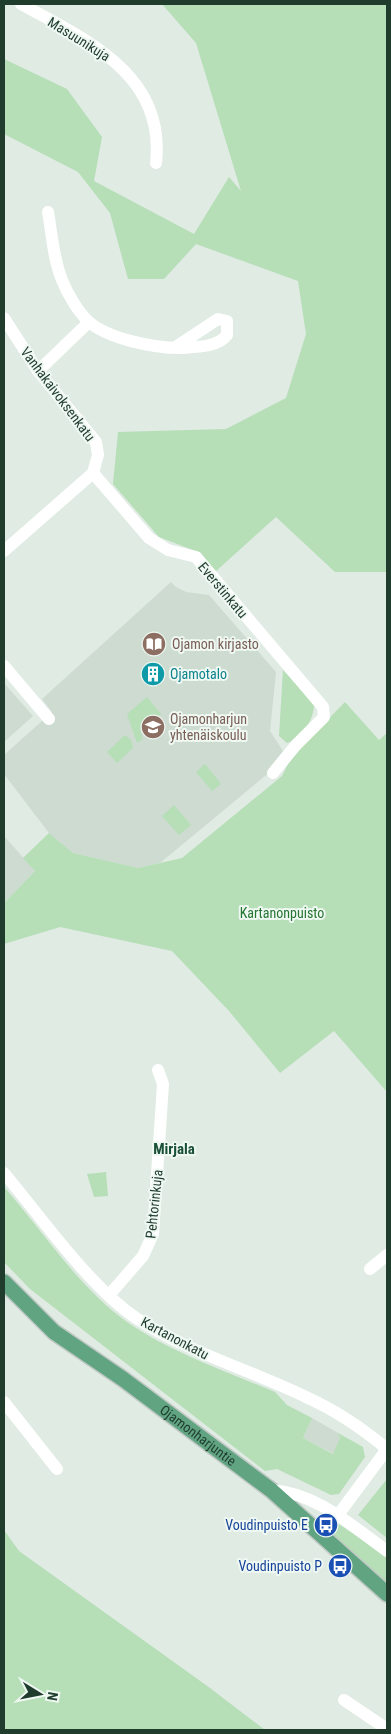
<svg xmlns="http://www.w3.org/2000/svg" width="391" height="1734" viewBox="0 0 391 1734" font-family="'Roboto Condensed',sans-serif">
<rect width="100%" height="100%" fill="#dfebe3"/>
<g fill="#cddbd1">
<polygon points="171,582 176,587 186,592 209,595 276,672 270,731 283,751 271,771 160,863 138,868 73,853 49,833 4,774 4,755 52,712 42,699"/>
<polygon points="4,683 33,716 4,742"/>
<polygon points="4,836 35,871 4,903"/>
<polygon points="312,1418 338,1433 340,1438 334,1454 303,1438"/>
</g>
<g fill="#b6deb7">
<polygon points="162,4 387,4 387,572 335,572 276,517 215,572 201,553 159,537 113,484 118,432 226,429 286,398 306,334 298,281 196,244 164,279 128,279 110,213 78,172 4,134 4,59 67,89 102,137 94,181 194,234 229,177 241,191 196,43"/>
<path d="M283 670 314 704C314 720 302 738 287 743L279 736Z"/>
<polygon points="147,697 161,714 140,729 143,739 137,743 127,714"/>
<polygon points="345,702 379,740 387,733 387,1092 334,1031 280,1073 229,1011 172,951 60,927 4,944 4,903 35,871 23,858 49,833 73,853 138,868 182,858 282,776 292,756"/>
<polygon points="125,735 131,740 133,748 117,763 107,752"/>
<polygon points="205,764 221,784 212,791 196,772"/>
<polygon points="174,805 191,825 179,835 162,816"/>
<polygon points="106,1172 108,1196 94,1197 87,1174"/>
<path d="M4 1187C44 1232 78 1287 127 1322 172 1353 225 1371 275 1392L287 1405 312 1418 303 1438 333 1454 340 1438 338 1433 363 1447 365 1457 339 1494 331 1495 277 1469 265 1471 30 1289 4 1262Z"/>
<polygon points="387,1479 387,1538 358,1515"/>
<polygon points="336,1522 387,1557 387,1584 331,1532"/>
<polygon points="4,1530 19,1551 210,1688 265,1730 4,1730"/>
</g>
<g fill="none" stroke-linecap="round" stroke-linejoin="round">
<g stroke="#c0c8c4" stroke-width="18">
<g id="major">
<path id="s1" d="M4 1282 54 1332 123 1379 271 1490 387 1594"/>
</g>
</g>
<g stroke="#fff" stroke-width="12">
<path d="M21 4C86 40 166 74 156 163"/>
<path d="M48 212C52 234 53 258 62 280 67 293 78 312 89 322 109 339 154 348 180 348 194 347 217 348 227 335V321L218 319 174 348"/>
<polyline points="4,318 38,371 96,442 98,455 93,473 4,551"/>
<polyline points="38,371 89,322"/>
<polyline points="93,473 149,538 168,550 196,557 323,707 324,717 296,745 273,773"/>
<polyline points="4,666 49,719"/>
<path d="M4 1173C42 1218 88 1285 136 1318 189 1353 251 1370 308 1398 337 1411 363 1429 387 1449"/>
<polyline points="370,1269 387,1255"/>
<polyline points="110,1294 143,1256 153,1234 163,1084 158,1070"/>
<polyline points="4,1402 57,1469"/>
<path d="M271 1490C317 1493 352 1526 387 1551"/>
<polyline points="338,1515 387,1449"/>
<polyline points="344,1700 387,1729"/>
</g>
<use href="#major" stroke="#60a482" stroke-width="15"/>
</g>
<defs>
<g id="library-disc" transform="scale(1.25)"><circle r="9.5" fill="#8d6e63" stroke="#eff8f2"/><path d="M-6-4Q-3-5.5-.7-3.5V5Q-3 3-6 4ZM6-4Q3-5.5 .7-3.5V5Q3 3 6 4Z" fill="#fff"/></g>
<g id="building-disc" transform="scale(1.25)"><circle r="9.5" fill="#0f9aa8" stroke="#eff8f2"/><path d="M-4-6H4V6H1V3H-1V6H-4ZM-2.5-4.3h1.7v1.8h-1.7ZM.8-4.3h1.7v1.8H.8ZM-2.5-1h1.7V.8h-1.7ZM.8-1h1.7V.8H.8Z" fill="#fff"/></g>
<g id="school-disc" transform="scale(1.25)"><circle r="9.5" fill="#8d6e63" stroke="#eff8f2"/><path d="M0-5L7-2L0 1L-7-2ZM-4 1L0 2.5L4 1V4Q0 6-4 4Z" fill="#fff"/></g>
<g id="bus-disc" transform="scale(1.25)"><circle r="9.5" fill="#1a4fb4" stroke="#eff8f2"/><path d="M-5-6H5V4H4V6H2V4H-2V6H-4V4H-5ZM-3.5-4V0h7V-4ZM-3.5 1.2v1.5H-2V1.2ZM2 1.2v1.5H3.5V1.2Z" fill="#fff"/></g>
</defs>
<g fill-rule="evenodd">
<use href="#library-disc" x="154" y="644"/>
<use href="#building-disc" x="153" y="674"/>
<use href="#school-disc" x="153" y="727"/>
<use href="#bus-disc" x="326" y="1525"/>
<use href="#bus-disc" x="340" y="1566"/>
</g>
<g text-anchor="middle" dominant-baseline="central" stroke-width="4" stroke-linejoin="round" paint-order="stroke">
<g font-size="14" fill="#1f3c2d" stroke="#eff8f2">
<text transform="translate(79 39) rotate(32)">Masuunikuja</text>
<text transform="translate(58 394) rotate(53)">Vanhakaivoksenkatu</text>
<text transform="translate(223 590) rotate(50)">Everstinkatu</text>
<text transform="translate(154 1204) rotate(-84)">Pehtorinkuja</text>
<text transform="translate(175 1338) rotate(28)">Kartanonkatu</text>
<text stroke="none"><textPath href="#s1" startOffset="248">Ojamonharjuntie</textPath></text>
</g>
<g font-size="14" fill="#785e54" stroke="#eff8f2" text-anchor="start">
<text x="172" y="644">Ojamon kirjasto</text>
<text x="170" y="719">Ojamonharjun<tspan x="170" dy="16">yhtenäiskoulu</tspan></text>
</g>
<g font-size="14" fill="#0d838f" stroke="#eff8f2" text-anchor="start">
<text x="170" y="674">Ojamotalo</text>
</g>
<g font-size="14" fill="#267632" stroke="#eff8f2">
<text x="282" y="913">Kartanonpuisto</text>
</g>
<g font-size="14" fill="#164399" stroke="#eff8f2" text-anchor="end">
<text x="308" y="1525">Voudinpuisto E</text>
<text x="322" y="1566">Voudinpuisto P</text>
</g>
<g font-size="15" font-weight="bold" fill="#195036" stroke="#eff8f2">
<text x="174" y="1149">Mirjala</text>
</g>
</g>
<rect width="391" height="1734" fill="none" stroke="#1f3c2d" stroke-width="10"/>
<g transform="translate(40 1694) rotate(100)" stroke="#eff8f2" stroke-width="4" paint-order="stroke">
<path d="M0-4L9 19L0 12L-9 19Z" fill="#1f3c2d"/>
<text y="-8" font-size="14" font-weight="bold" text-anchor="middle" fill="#1f3c2d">N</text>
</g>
</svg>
